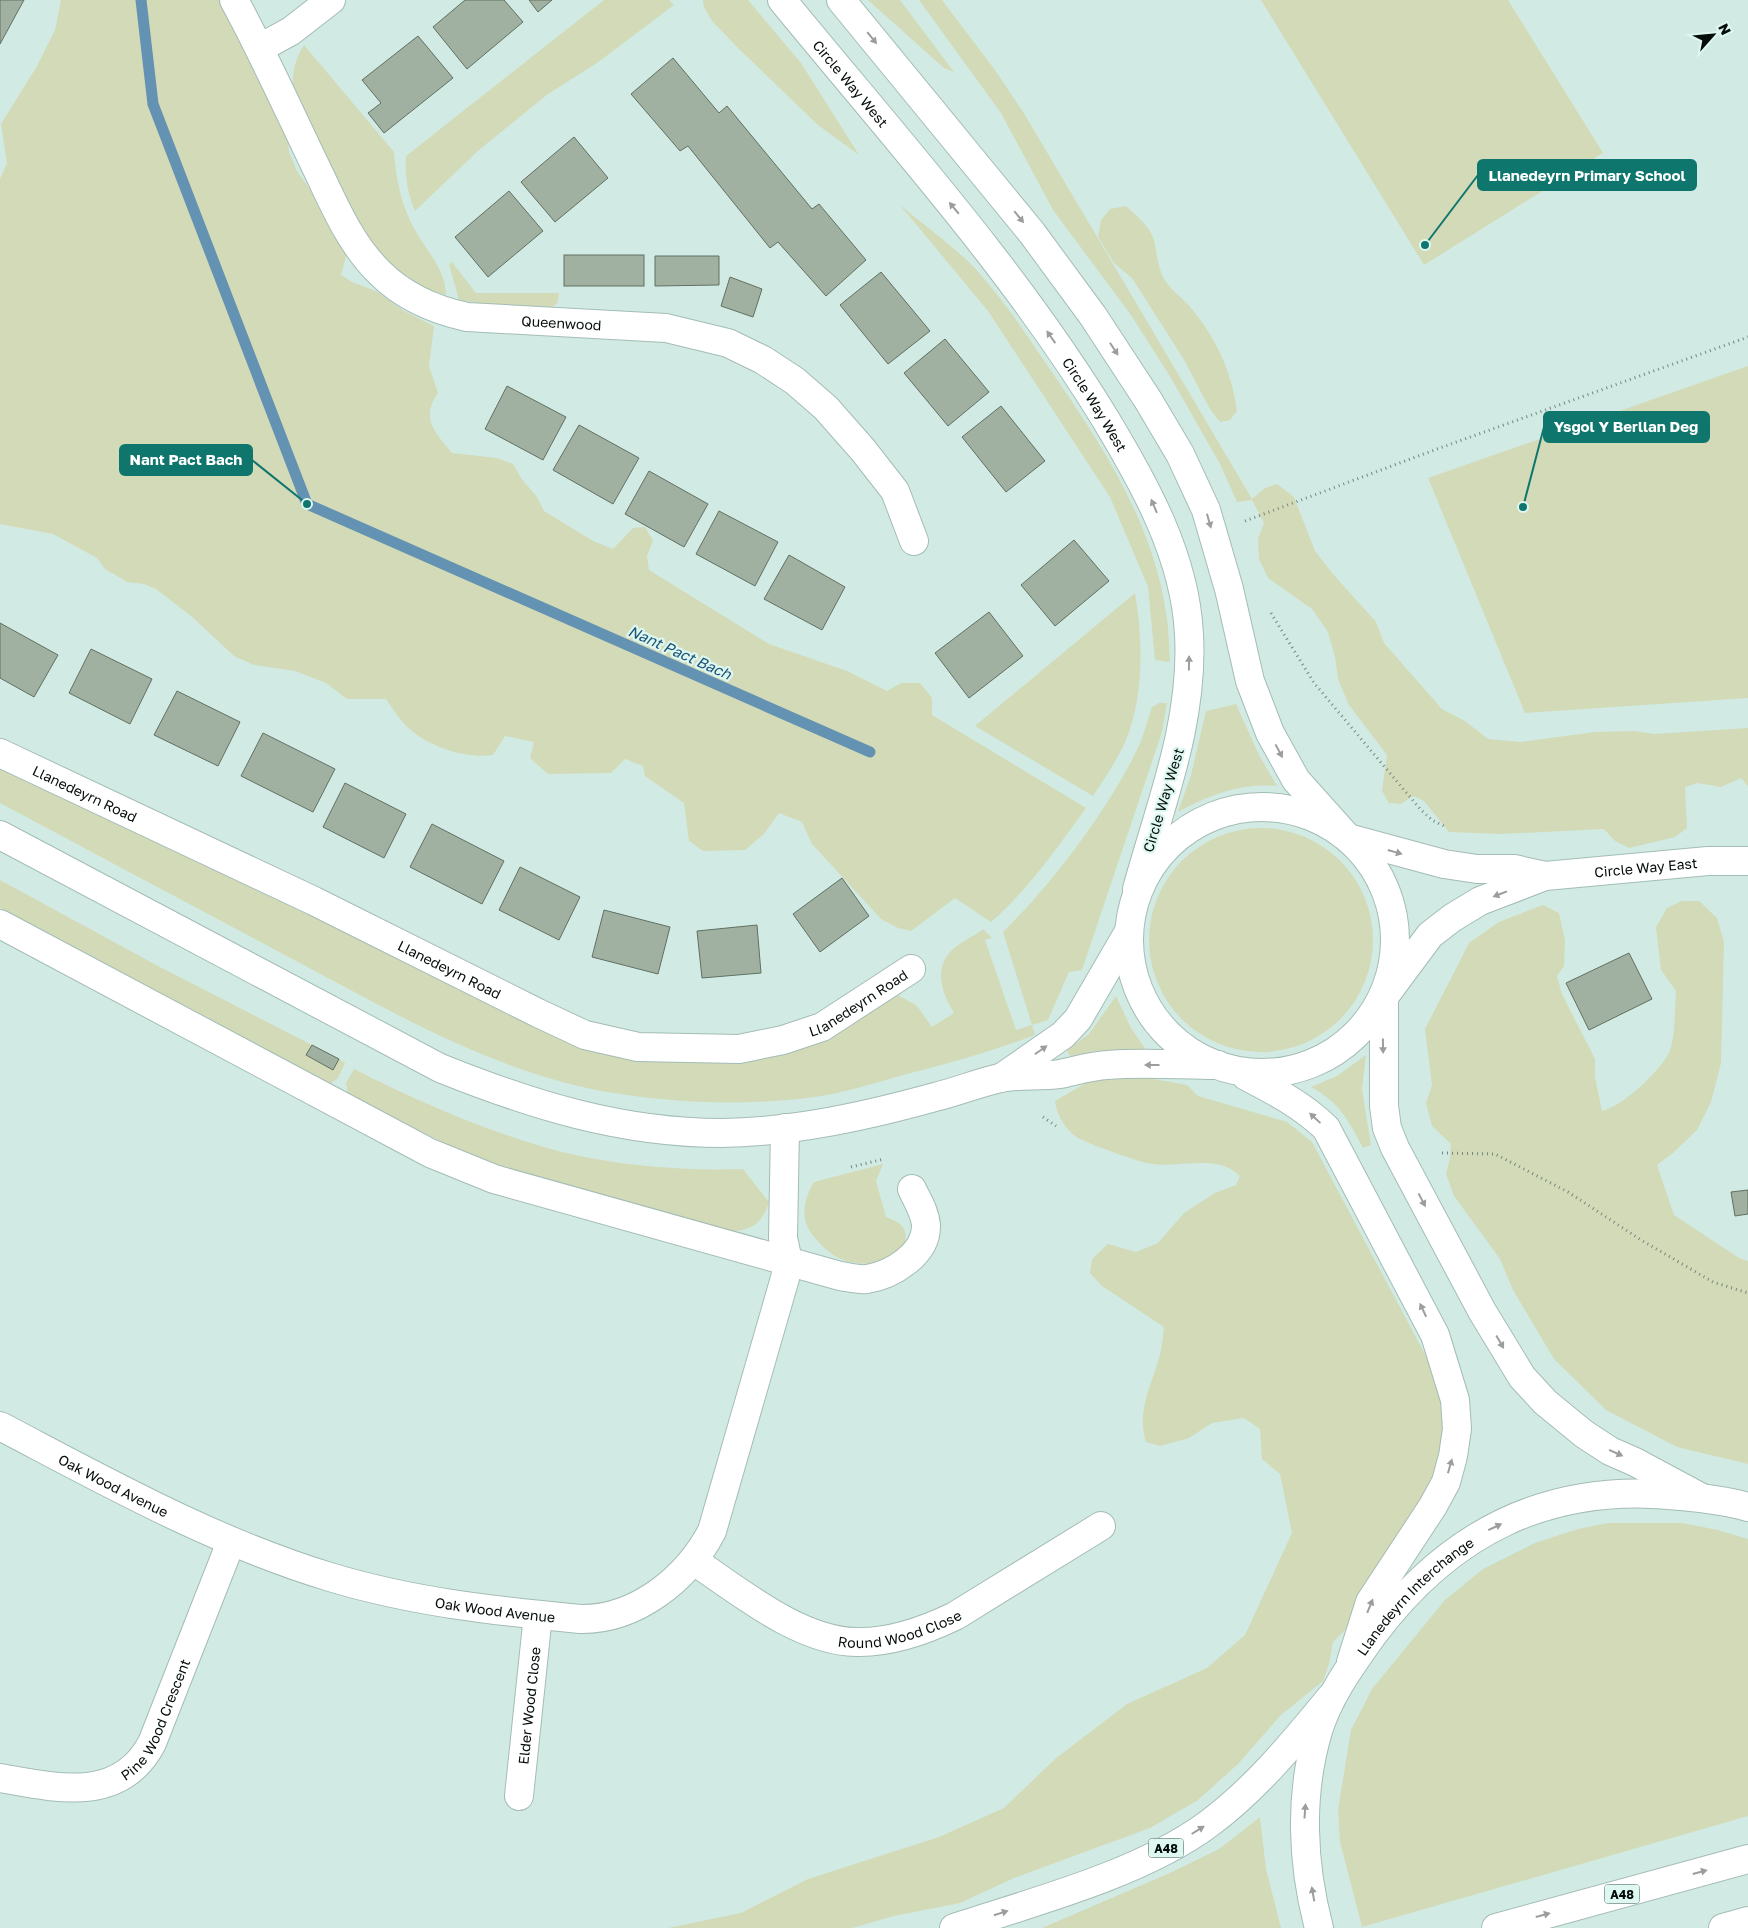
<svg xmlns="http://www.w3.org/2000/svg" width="1748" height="1928" viewBox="0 0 1748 1928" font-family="'Golos Text',sans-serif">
<rect width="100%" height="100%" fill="#d1ebe4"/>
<g fill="#d3dab7">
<path d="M61 0H230L286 123 289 152 297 171 309 188 327 200 349 245 341 275 352 282 376 291 404 311 434 326 429 366 438 393C420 419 435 432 452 453L497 458 513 464 521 478 537 497 544 511 593 541 613 549 633 528 645 527 653 541 647 556 649 570 769 644 847 671 887 691 901 683H920L932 698V715L1086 808C1057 848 1029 889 991 922L955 898 911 931 898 928 881 919 812 844 802 822 779 813 764 834 745 850 703 851 689 841 684 803 645 776 643 766 625 759 611 773 548 774 530 758 534 742 505 736 493 755C468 759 433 748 413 732 402 723 394 711 386 699H347L326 683 295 671 254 665 234 656 191 616 156 589 144 584 127 582 105 569 97 558 53 534 0 524V179L7 163 1 124 37 66 55 30Z"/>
<path d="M604 0H669L674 5 597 63 548 94 479 150 415 211C407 193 405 175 406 156Z"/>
<polygon points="703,0 748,0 801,63 859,155 818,125 740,50 712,21 704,7"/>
<polygon points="868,0 900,0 954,72 944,68"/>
<polygon points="919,0 942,0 995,70 1025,115 1252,499 1265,488 1277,484 1294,497 1315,551 1333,574 1376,622 1384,643 1442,709 1465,721 1488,739 1520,742 1595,732 1635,731 1654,734 1748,728 1748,786 1741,778 1721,787 1698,783 1685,787 1687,828 1675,837 1629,848 1615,841 1604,829 1501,834 1449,832 1424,801 1413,796 1401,804 1389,803 1382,791 1387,755 1349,705 1338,679 1335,657 1328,632 1312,609 1268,578 1259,559 1258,539 1264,523 1252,500 1237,502 1220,464 1171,378 1131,315 1053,210 1001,113"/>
<polygon points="1261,0 1508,0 1603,153 1424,265"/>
<path d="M304 45 394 152C396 178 401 206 415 230 427 252 445 268 446 295 428 290 410 283 395 271 349 232 319 144 293 89 292 71 295 60 304 45Z"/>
<path d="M900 205C924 225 960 251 980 274 1005 302 1026 334 1047 365 1099 440 1153 521 1166 613 1169 629 1169 645 1170 662L1155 660 1148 587 1110 497 988 311Z"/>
<path d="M1126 206C1137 216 1152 228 1155 244 1157 256 1158 266 1163 277 1169 289 1183 298 1191 308 1216 338 1232 372 1237 411L1230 420 1220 422 1210 409 1183 358 1132 278 1114 263 1098 237 1101 220 1110 209Z"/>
<polygon points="452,262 476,293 559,293 558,302 553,307 486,304 459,300 449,264"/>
<polygon points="1748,366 1748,698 1525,713 1428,478"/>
<path d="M1135 593C1143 640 1144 695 1126 740 1117 760 1105 778 1093 796L975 726Z"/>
<path d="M1159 703H1167L1162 732 1082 970 1069 972 1048 1020 1032 1025 1035 1035C993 1051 950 1063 907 1074 871 1084 835 1096 798 1099 739 1105 679 1103 620 1094 503 1077 398 1015 296 961 197 908 99 856 0 803V766L524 1019 690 1058 898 995 917 1006 932 1027 954 1013C943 995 933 970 951 951 959 942 974 937 983 929L992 938 985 940 1016 1030 1032 1025 1003 932C1052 884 1104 815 1135 754 1143 739 1147 722 1152 707Z"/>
<path d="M1236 704 1259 755 1277 786C1240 783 1210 795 1178 812L1191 775 1206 711Z"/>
<circle cx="1261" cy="940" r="112"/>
<polygon points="0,880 158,966 312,1045 306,1055 333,1070 339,1059 345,1063 338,1078 330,1084 0,908"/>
<path d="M1682 901H1699L1717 918 1724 942 1721 1063 1711 1102 1697 1130 1673 1153 1657 1165 1674 1215 1739 1258 1748 1261V1464L1677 1447 1606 1410 1554 1359 1513 1290 1500 1259 1454 1196 1446 1174 1450 1158 1451 1144 1432 1126 1426 1103 1432 1085 1425 1029 1469 943 1499 922 1543 905 1559 913 1565 940 1564 966 1557 976 1562 994 1595 1059V1077L1602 1111C1622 1107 1663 1069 1670 1050 1675 1038 1675 1005 1676 991L1661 970 1656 927 1667 908Z"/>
<polygon points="1116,996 1131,1028 1146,1050 1095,1051 1070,1056 1067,1050 1089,1034"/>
<path d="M1366 1055 1362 1089 1371 1145 1363 1148C1349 1121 1339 1102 1311 1087L1337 1076Z"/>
<path d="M354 1069C419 1102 488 1132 558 1151 617 1166 683 1171 743 1169L769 1202C763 1221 754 1230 734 1231L507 1168 460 1151 348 1094 346 1083Z"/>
<path d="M1127 1074 1187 1085 1198 1096 1287 1122 1312 1142 1436 1375 1444 1414 1442 1462 1428 1492 1351 1624 1333 1642 1329 1664 1323 1681 1281 1715 1238 1764 1198 1800 1150 1828 1014 1878 960 1903 894 1916 852 1928H668L741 1913 808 1879 939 1837 1004 1808 1055 1759 1127 1704 1207 1668 1245 1635 1292 1533 1280 1474 1262 1459 1260 1429 1244 1418 1212 1423 1189 1438 1160 1446 1146 1442C1136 1411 1152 1384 1160 1355 1162 1346 1163 1336 1164 1327L1102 1286 1090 1273 1092 1259 1108 1244 1136 1252 1158 1243 1184 1213 1215 1193 1236 1185 1240 1176C1216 1152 1176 1170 1147 1163 1137 1161 1082 1142 1075 1136 1065 1129 1056 1113 1055 1101L1091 1080Z"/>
<path d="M883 1164 876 1181 886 1217C891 1219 896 1221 900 1224 914 1237 900 1254 887 1260 874 1265 854 1265 841 1259 830 1254 823 1247 815 1238 799 1220 803 1201 814 1182Z"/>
<polygon points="1608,1523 1682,1523 1718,1530 1748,1539 1748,1816 1362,1927 1340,1842 1338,1810 1351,1730 1372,1689 1445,1600 1483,1569 1535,1543 1578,1529"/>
<polygon points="1260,1817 1266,1869 1281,1928 1042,1928 1172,1872 1219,1849"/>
</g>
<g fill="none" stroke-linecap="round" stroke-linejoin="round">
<polyline stroke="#6392b2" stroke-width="11" points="141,0 153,104 307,504 870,752"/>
</g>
<g fill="#a0b1a1" stroke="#617062">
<polygon points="0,0 24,0 0,44"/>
<polygon points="465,0 504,0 523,22 467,69 433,27"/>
<polygon points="529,0 552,0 538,12"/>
<polygon points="418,36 453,78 384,133 368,113 381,103 362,80"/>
<polygon points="673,58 719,113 727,106 812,209 819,204 866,260 826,296 778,242 770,248 688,146 680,151 631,94"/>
<polygon points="574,137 608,178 555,222 521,182"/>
<polygon points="509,191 543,231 488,277 455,237"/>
<rect x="564" y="255" width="80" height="31"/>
<polygon points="655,256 719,256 719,285 655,286"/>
<polygon points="881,272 930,331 888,364 840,305"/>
<polygon points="730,277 762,289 753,317 721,306"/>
<polygon points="945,339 989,392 948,426 904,373"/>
<polygon points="507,386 566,417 543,460 485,429"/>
<polygon points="1001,406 1045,461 1006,492 962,437"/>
<polygon points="579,425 639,458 613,504 553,470"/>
<polygon points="649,471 708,504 684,547 625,514"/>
<polygon points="719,511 778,542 755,586 696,554"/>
<polygon points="1074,540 1109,581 1055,626 1021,585"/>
<polygon points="789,555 845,587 822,630 764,599"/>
<polygon points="989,612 1023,656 969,698 935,653"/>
<polygon points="0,623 58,655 34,697 0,678"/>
<polygon points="91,649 152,679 130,724 69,693"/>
<polygon points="177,691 240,722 218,766 154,735"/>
<polygon points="263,733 335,769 313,812 241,776"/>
<polygon points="345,783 406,814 384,858 323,827"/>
<polygon points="432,824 504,861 482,904 410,867"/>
<polygon points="520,867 580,897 559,940 499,910"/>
<polygon points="842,878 869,916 820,952 793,914"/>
<polygon points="604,910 670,927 658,974 592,957"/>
<polygon points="757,925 761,973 702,978 697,931"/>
<polygon points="1629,953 1652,999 1589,1030 1566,983"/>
<polygon points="312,1045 339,1059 333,1070 306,1055"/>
<polygon points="1748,1190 1748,1214 1735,1216 1731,1192"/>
</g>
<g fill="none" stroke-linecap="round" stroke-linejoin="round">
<g stroke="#a4bcb6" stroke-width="30">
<g id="street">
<path id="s1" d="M234 0C263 53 288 109 314 163 333 202 349 243 380 273 403 296 435 310 467 317L666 328 728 343 763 360 795 381 826 408 863 450 895 491 914 541"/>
<polyline points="260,48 291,31 331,0"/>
<path id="s2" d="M0 753 314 901 538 1013 585 1035 638 1047 739 1049 783 1040 822 1027 911 969"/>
<path d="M0 924 430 1153 494 1179 840 1276C848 1277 858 1280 867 1279 892 1275 927 1254 926 1225 925 1212 917 1200 912 1189"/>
<path id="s3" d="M0 1426C107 1482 214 1542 330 1577 412 1602 496 1611 580 1619 636 1620 687 1579 712 1531L785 1278 788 1261 783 1238 785 1128"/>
<path id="s4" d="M694 1561C739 1591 799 1641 856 1642 889 1643 926 1630 955 1616L1101 1526"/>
<path id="s5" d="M0 1778C56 1788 120 1804 152 1743L231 1542"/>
<path id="s6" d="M519 1796 538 1615"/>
</g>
</g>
<g stroke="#a4bcb6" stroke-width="30">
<g id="secondary">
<path id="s7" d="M782 0C894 137 1014 269 1106 420 1145 485 1185 556 1189 634 1194 723 1160 805 1137 889"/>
<path id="s8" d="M841 0 1032 233 1093 316 1148 400 1180 454 1206 510 1229 589 1250 681 1270 733 1296 780 1348 838 1444 864 1477 869H1514L1545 876 1708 861H1748"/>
<circle cx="1262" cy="940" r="133"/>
<path d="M0 835 440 1068C532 1105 622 1133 722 1133 794 1132 866 1116 935 1097 956 1092 978 1083 1000 1078 1019 1074 1040 1077 1060 1074 1075 1071 1090 1066 1107 1065 1143 1062 1181 1065 1218 1065"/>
<polyline points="1545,876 1480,901 1452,918 1430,935 1384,997 1384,1106 1387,1128 1395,1148 1482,1311 1522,1377 1545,1402 1584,1434 1610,1451 1635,1462 1702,1498"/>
<path d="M1246 1076C1275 1091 1302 1105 1326 1128L1435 1335 1455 1400 1457 1429 1453 1456 1446 1482 1433 1506 1370 1602 1351 1662"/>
<polyline points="1001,1078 1063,1035 1078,1019 1128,933"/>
</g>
</g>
<g stroke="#a4bcb6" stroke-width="30">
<g id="primary">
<path id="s9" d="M1319 1928C1302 1864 1299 1795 1318 1731 1329 1695 1351 1666 1372 1636 1450 1531 1550 1481 1681 1496 1703 1498 1727 1501 1748 1507"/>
</g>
</g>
<g stroke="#a4bcb6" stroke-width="30">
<g id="highway">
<path d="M954 1928C1033 1902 1140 1874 1207 1825 1256 1789 1293 1743 1331 1697"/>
<polyline points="1496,1928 1748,1859"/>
<polyline points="1723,1928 1748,1921"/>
</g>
</g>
<g stroke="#768783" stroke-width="3" stroke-dasharray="1 4" stroke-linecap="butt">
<polyline points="1245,521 1437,449 1748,337"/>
<polyline points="1271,613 1314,683 1421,810 1432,820 1446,827"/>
<polyline points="1043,1117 1056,1126"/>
<polyline points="1442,1153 1495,1154 1568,1192 1641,1240 1713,1282 1748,1293"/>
<polyline points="851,1167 884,1159"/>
</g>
<use href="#street" stroke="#fff" stroke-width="28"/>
<use href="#secondary" stroke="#fff" stroke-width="28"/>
<use href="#primary" stroke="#fff" stroke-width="28"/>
<use href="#highway" stroke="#fff" stroke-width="28"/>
</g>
<defs><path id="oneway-solid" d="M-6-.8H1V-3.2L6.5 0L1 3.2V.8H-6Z" transform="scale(1.25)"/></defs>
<g fill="#9b9e9d">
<use href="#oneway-solid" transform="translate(872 38) rotate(51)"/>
<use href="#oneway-solid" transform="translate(954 208) rotate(-130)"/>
<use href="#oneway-solid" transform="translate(1019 217) rotate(51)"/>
<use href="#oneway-solid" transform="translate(1051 337) rotate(-125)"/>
<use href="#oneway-solid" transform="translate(1114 349) rotate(57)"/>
<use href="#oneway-solid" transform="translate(1154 506) rotate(-113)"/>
<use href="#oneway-solid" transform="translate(1209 521) rotate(74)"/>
<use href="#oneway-solid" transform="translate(1189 663) rotate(-89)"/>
<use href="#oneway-solid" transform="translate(1279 751) rotate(62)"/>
<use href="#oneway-solid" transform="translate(1395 852) rotate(16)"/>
<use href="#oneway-solid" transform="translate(1500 894) rotate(159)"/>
<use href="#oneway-solid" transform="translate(1383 1046) rotate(89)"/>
<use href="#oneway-solid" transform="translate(1041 1050) rotate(-35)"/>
<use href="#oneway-solid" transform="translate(1152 1065) rotate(-180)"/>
<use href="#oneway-solid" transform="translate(1315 1118) rotate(-137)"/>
<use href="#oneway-solid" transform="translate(1422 1200) rotate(62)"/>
<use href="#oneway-solid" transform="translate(1423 1310) rotate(-115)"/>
<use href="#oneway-solid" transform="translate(1500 1342) rotate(60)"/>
<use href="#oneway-solid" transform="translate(1616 1453) rotate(24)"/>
<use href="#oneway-solid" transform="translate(1450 1466) rotate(-74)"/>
<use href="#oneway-solid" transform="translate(1495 1527) rotate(-25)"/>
<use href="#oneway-solid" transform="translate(1370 1606) rotate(-68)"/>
<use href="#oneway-solid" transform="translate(1305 1811) rotate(-86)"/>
<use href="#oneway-solid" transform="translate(1198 1830) rotate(-32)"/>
<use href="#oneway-solid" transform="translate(1700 1872) rotate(-15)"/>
<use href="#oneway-solid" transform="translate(1313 1894) rotate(-100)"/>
<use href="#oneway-solid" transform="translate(1001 1913) rotate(-18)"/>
<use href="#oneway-solid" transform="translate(1543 1915) rotate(-15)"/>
</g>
<g text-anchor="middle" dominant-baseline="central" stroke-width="4.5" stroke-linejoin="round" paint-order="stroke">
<g fill="#def8f1" stroke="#465450" stroke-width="1">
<rect x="1148.5" y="1838.5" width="35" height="19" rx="4"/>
<rect x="1604.5" y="1884.5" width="35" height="19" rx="4"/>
</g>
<g font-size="12" font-weight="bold" fill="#050d0b">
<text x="1166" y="1848">A48</text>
<text x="1622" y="1894">A48</text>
</g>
<g font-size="14" fill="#050d0b" stroke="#def8f1">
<text stroke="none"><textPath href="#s7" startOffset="108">Circle Way West</textPath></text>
<text stroke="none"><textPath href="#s1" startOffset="504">Queenwood</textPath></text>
<text stroke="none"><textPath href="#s7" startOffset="512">Circle Way West</textPath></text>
<text stroke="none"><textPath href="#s2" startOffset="94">Llanedeyrn Road</textPath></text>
<text transform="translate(1163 800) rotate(-73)">Circle Way West</text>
<text stroke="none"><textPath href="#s8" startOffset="1296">Circle Way East</textPath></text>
<text stroke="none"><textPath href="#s2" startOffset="499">Llanedeyrn Road</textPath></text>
<text stroke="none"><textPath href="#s2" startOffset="934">Llanedeyrn Road</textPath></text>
<text stroke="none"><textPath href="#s3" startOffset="128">Oak Wood Avenue</textPath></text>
<text stroke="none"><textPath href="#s9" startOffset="368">Llanedeyrn Interchange</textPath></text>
<text stroke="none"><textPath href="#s3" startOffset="532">Oak Wood Avenue</textPath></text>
<text stroke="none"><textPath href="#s4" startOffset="229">Round Wood Close</textPath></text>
<text stroke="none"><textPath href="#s6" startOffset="91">Elder Wood Close</textPath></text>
<text stroke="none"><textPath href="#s5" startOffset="192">Pine Wood Crescent</textPath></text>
</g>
<g font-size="15" font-style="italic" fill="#1d5577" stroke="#def8f1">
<text transform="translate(680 652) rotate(24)">Nant Pact Bach</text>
</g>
</g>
<path fill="none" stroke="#0f766e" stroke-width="2" d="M1425 245L1478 175M1523 507L1544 427M307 504L252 460"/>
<g fill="#0f766e" stroke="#def8f1" stroke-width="2">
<circle cx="1425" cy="245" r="5"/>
<circle cx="1523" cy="507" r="5"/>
<circle cx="307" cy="504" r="5"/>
</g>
<g fill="#0f766e" stroke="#0f766e" stroke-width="2">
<rect x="1478" y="160" width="218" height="30" rx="5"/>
<rect x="1544" y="412" width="165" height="30" rx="5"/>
<rect x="120" y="445" width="132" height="30" rx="5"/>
</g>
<g font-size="15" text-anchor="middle" font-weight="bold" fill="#fff">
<text x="1587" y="181">Llanedeyrn Primary School</text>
<text x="1626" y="432">Ysgol Y Berllan Deg</text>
<text x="186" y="465">Nant Pact Bach</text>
</g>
<g transform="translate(1713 35) rotate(63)" stroke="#def8f1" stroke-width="4" paint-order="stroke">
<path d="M0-4L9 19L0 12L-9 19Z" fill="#050d0b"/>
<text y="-8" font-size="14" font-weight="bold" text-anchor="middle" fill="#050d0b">N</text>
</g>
</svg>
